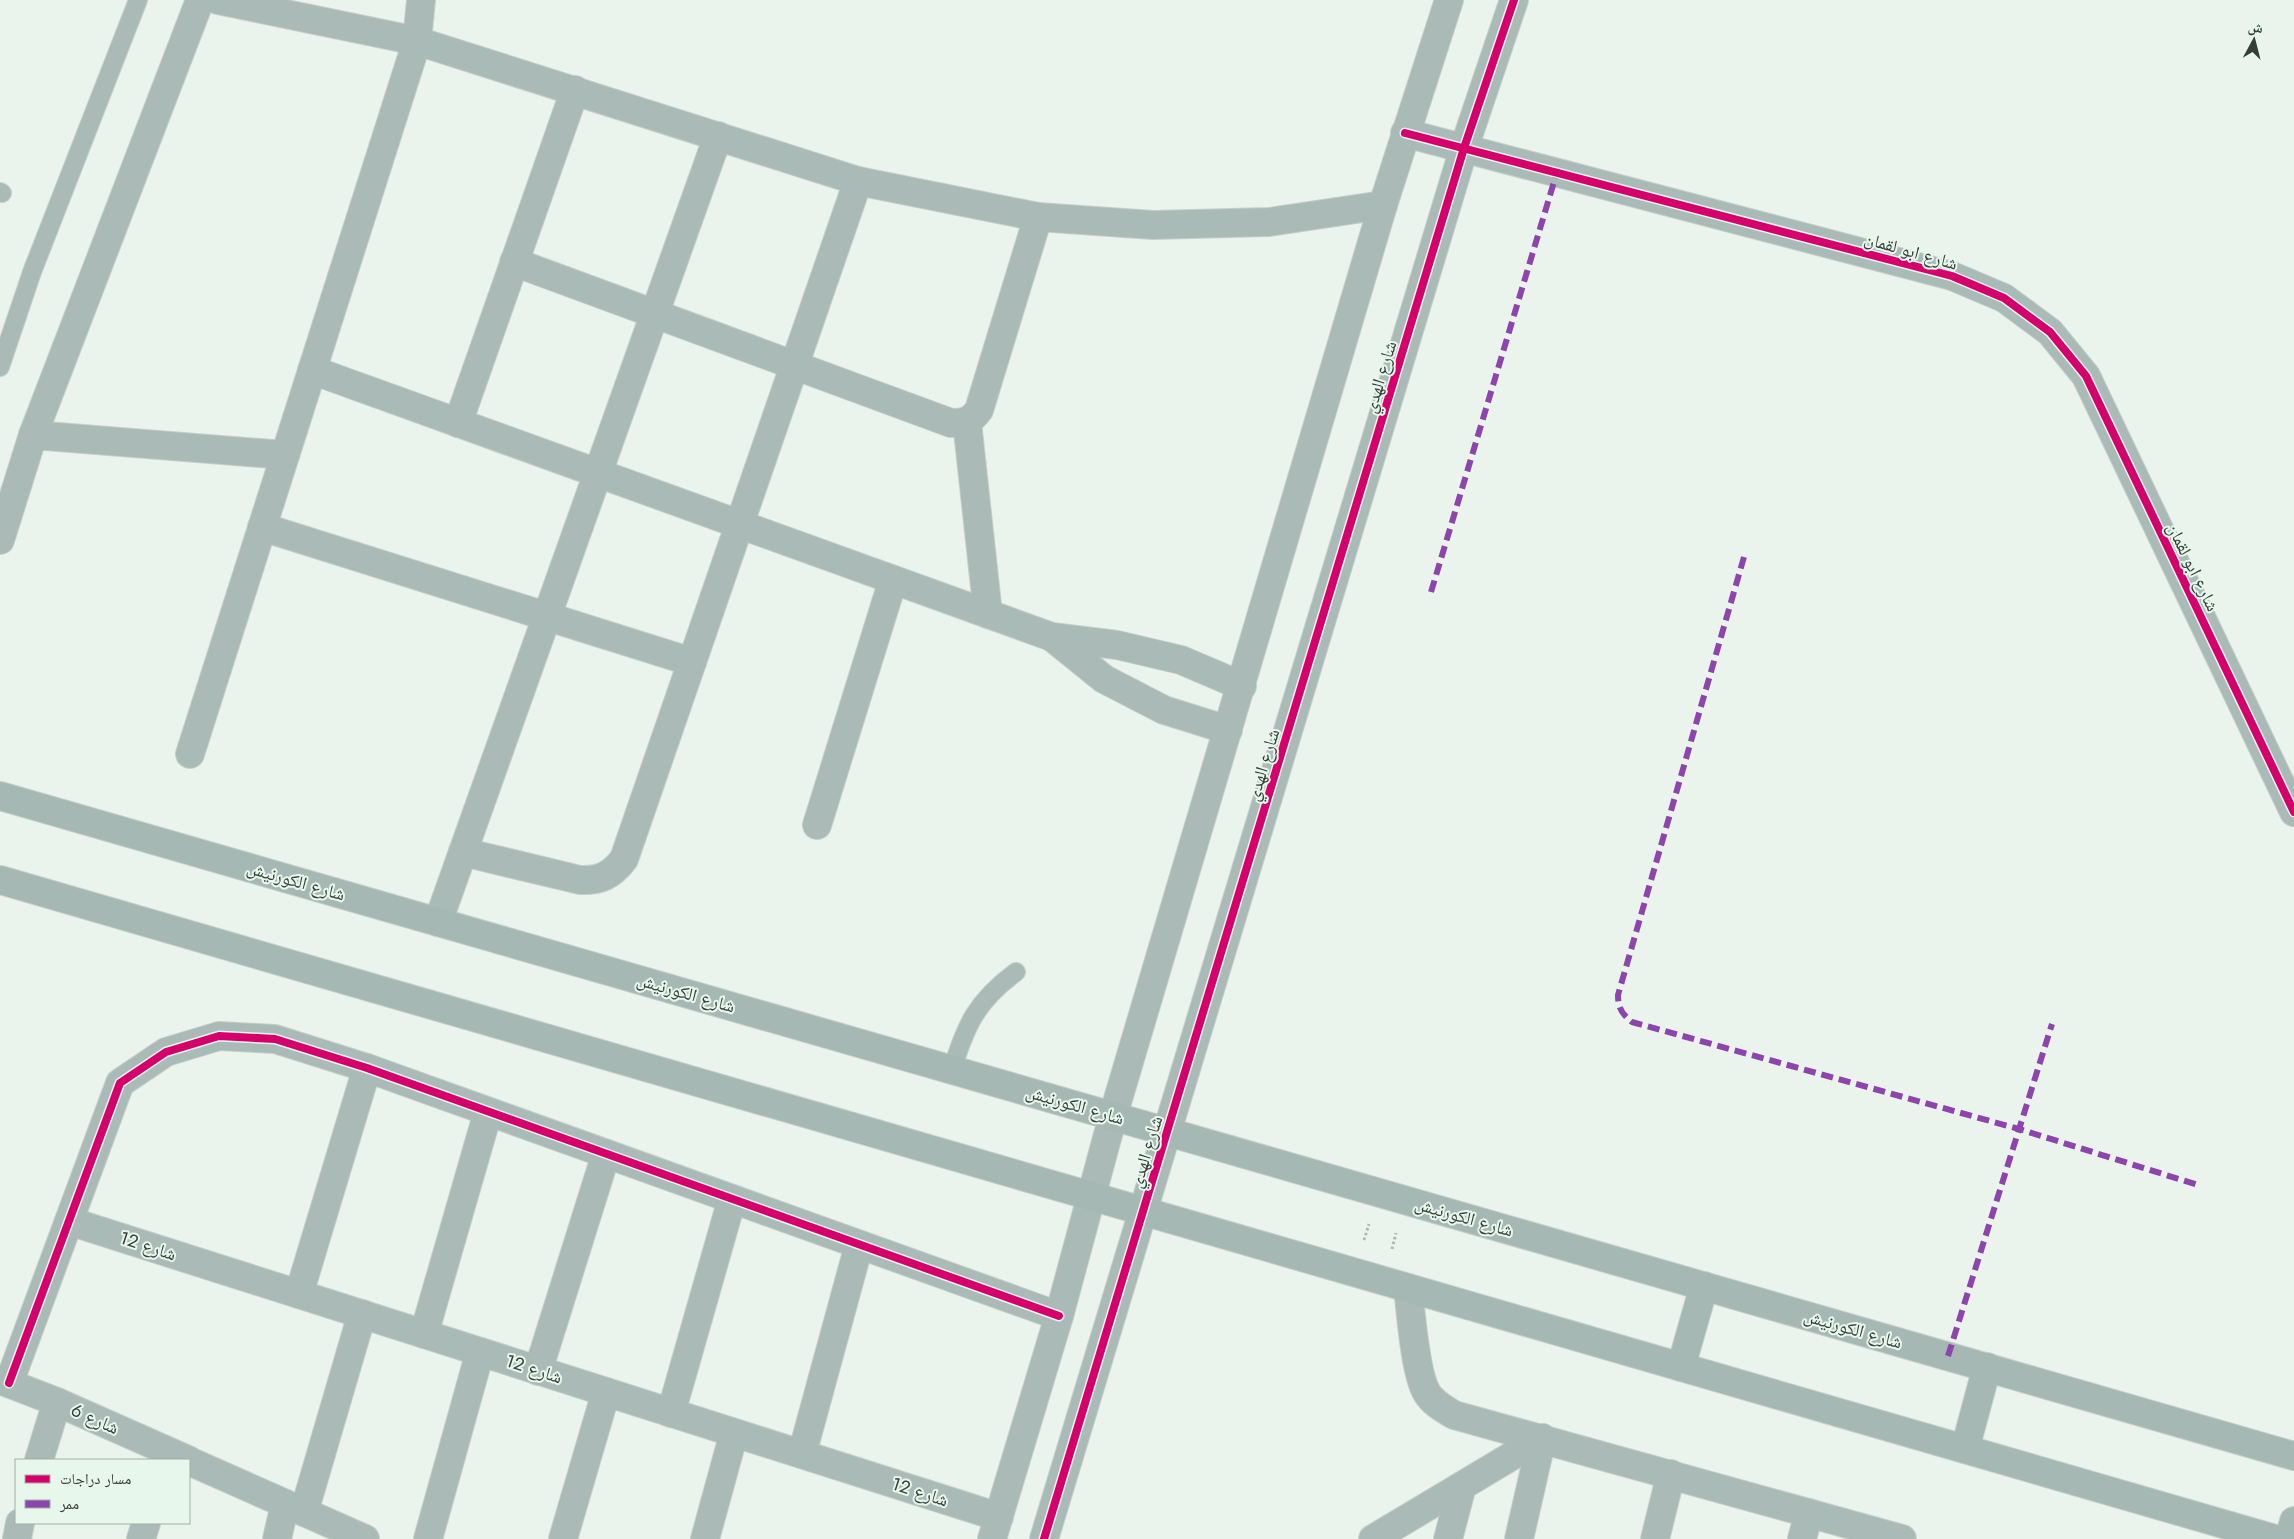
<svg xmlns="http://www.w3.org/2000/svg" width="2294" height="1539" viewBox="0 0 2294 1539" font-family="Jost,'Noto Naskh Arabic',sans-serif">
<rect width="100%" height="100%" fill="#eaf4ed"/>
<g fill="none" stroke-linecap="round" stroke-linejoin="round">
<g stroke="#c7cfca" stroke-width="20">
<g id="lane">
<polyline points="0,192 2,193"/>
<polyline points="0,367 32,272 138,0"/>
<path d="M952 1070C966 1024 977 1001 1016 972"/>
</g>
</g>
<g stroke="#c7cfca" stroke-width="30">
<g id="street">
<polyline points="218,0 417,41 858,181 1038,217 1153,225 1269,222 1383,205"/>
<polyline points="1405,133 1952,276 2004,298 2050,332 2086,376 2294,812"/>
<path d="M514 262 951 423C965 423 971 421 979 410L1038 217"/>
<polyline points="312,370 1052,637 1117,645 1181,660 1242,686"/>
<polyline points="967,422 988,614"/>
<polyline points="458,423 575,90"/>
<polyline points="33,435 285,455"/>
<polyline points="262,527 692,662"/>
<polyline points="0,540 33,435 200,0"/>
<polyline points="1052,637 1104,679 1164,710 1228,730"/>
<polyline points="190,754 417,41 421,0"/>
<polyline points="817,825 893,580"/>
<path d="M463 852 580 880C600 881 612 875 624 859L858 181"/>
<polyline points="438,922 718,136"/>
<polyline points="69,1221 999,1517"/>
<path d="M1408 1288C1411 1313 1415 1374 1427 1393 1433 1403 1444 1409 1454 1415L1902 1539"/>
<polyline points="299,1294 367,1068"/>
<polyline points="424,1334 488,1112"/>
<polyline points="538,1371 606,1154"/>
<polyline points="0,1380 57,1402 188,1460"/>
<polyline points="9,1383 120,1083 166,1052 219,1036 275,1039 367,1068 1059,1316"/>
<polyline points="671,1413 732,1199"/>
<polyline points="802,1454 859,1245"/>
<polyline points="39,1460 57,1402"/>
<polyline points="189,1461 365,1539"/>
<polyline points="304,1512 362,1314"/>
<polyline points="17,1539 20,1523"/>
<polyline points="141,1539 146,1523"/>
<polyline points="277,1539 285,1504"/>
<polyline points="428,1539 480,1352"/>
<polyline points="563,1539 606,1392"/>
<polyline points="705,1539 734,1433"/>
<polyline points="992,1539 1059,1316 1113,1116 1383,205 1449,0"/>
<polyline points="1044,1539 1464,148 1514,0"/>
<polyline points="1373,1539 1542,1438"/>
<polyline points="1448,1539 1462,1486"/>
<polyline points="1519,1539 1542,1438"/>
<polyline points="1655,1539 1671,1474"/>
<polyline points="1802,1539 1809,1513"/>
</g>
</g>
<g stroke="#c7cfca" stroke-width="30">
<g id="secondary">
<polyline points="0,796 2294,1456"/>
<polyline points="0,880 2275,1539"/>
<polyline points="1681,1367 1704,1286"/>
<polyline points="1965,1449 1987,1367"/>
<polyline points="2289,1539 2294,1521"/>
</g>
</g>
<g stroke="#aeb8b5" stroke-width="3" stroke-dasharray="2.5 2.5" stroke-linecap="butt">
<polyline points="1364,1240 1369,1224"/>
<polyline points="1392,1249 1396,1233"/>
</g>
<use href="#lane" stroke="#aabab6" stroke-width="18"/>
<use href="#street" stroke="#aabab6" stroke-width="28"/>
<use href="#secondary" stroke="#a6b8b4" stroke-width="28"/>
<g stroke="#8e44ad" stroke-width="6" stroke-dasharray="12 6" stroke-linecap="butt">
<path d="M1744 557 1618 995C1618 1008 1622 1014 1632 1022L2019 1129 2198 1185"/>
<polyline points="1431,592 1557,172"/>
<polyline points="1948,1356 2052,1024"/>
</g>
<g stroke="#e7f7ec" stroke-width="11">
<g id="cycleway">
<polyline points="1405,133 1952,276 2004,298 2050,332 2086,376 2294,812"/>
<polyline points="9,1383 120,1083 166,1052 219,1036 275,1039 367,1068 1059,1316"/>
<polyline points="1044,1539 1464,148 1514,0"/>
</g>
</g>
<use href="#cycleway" stroke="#d6006c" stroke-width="8"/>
</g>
<g text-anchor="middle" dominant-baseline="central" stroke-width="4" stroke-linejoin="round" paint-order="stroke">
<g font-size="18" fill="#373d39" stroke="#e7f7ec">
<text transform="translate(1911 251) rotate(16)">شارع ابو لقمان</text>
<text transform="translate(1380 377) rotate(-73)">شارع الهدي</text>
<text transform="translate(2193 567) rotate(64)">شارع ابو لقمان</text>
<text transform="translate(1263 765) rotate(-73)">شارع الهدي</text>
<text transform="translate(296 881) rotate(16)">شارع الكورنيش</text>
<text transform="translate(686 993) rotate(16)">شارع الكورنيش</text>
<text transform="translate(1075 1105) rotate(16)">شارع الكورنيش</text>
<text transform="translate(1146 1152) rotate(-73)">شارع الهدي</text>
<text transform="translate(1464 1217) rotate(16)">شارع الكورنيش</text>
<text transform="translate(148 1246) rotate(18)">شارع 12</text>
<text transform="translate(1853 1329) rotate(16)">شارع الكورنيش</text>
<text transform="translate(534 1369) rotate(18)">شارع 12</text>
<text transform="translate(95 1419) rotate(24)">شارع 6</text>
<text transform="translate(920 1492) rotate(18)">شارع 12</text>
</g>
</g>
<rect x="15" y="1459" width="175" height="65" fill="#e7f7ec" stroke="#a1ada4"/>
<rect x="25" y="1475" width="25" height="8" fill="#d6006c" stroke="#a1ada4"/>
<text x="60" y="1484" font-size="15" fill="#373d39">مسار دراجات</text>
<rect x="25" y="1500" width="25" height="8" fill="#8e44ad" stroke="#a1ada4"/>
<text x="60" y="1509" font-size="15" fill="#373d39">ممر</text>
<g transform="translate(2254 40) rotate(7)" stroke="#e7f7ec" stroke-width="4" paint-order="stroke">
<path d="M0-4L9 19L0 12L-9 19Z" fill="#373d39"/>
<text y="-8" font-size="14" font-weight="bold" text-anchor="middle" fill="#373d39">ش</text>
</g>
</svg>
